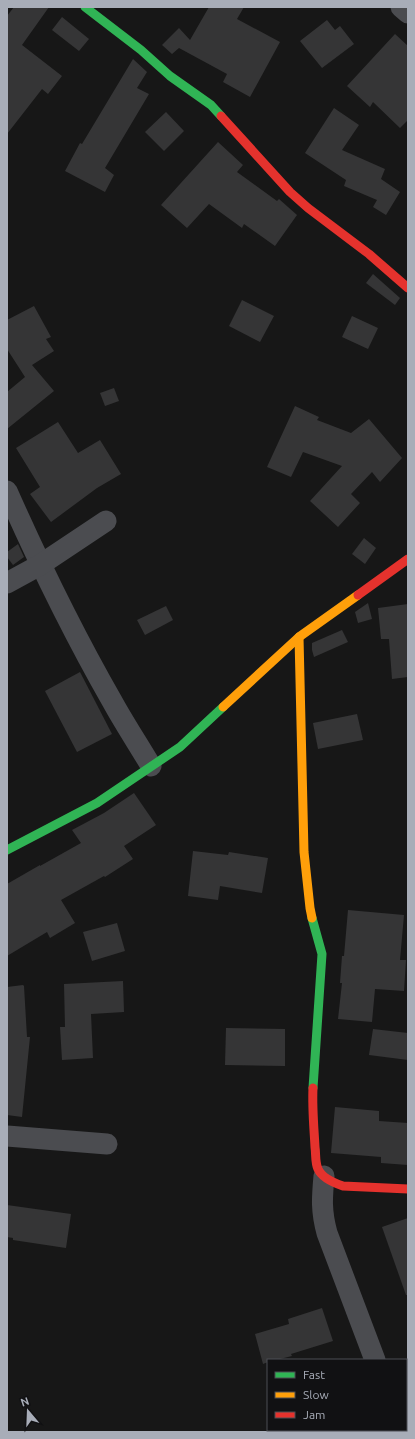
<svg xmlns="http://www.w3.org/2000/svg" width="415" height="1439" viewBox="0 0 415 1439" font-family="Ubuntu,sans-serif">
<rect width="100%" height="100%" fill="#171717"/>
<g fill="#353536">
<polygon points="14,7 49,7 22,45 62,76 48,94 42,89 7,134 7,16"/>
<polygon points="209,7 244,7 237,19 280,42 250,97 223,82 227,74 179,48 172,54 162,45 179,28 190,40"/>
<polygon points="62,17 89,39 79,51 52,30"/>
<polygon points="327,20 335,30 340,26 354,44 322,68 300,41"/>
<polygon points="395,34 408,46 408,120 400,128 373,102 370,107 347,86"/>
<polygon points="133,59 147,72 137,88 149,94 105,168 114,175 105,192 65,171 80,143 82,144"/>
<polygon points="334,108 359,125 342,150 385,169 381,179 400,192 386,215 373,207 377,200 344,186 346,180 305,153"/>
<polygon points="166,112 184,131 164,151 145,132"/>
<polygon points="218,142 243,165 237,172 277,201 279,199 297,215 275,246 244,224 242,228 209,204 187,228 161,205"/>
<polygon points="373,274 400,298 395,305 366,283"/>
<polygon points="242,300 274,316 260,342 229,326"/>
<polygon points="34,306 51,337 46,339 54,351 32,365 54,391 7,429 7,392 25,377 7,349 7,320"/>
<polygon points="352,316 378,328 368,349 342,337"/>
<polygon points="114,388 119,401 105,406 100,393"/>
<polygon points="295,406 319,417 317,420 351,433 369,419 402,458 380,482 372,472 351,494 360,503 338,527 310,501 342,466 303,452 291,477 267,467"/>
<polygon points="58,422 78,453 100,440 121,474 97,488 51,522 30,494 40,487 16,448"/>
<polygon points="364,538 376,548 365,564 352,554"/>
<polygon points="18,544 24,557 13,565 7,557 7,552"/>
<polygon points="368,603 372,619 358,623 355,612"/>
<polygon points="408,604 408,677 392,679 389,639 381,639 378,608"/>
<polygon points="166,606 173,620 145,635 137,620"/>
<polygon points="342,630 348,642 314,657 312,650 312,643"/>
<polygon points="80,672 112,734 77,752 45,691"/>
<polygon points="357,714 363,740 318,749 313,723"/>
<polygon points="134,793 156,825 124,846 133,859 105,877 104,876 61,900 75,923 50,938 47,932 7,956 7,884 40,865 40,866 81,843 72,830 104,813"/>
<polygon points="193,851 228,855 229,852 268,858 262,893 220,886 218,900 188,896"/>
<polygon points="348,910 404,915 400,960 406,960 404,991 375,989 372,1022 338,1019 342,983 340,983 342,956 344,956"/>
<polygon points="117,923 125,951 92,961 83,932"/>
<polygon points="123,981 124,1012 91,1014 93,1058 62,1060 60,1027 65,1027 64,984"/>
<polygon points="23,985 24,986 27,1037 30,1037 22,1117 7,1115 7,987"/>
<polygon points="226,1028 285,1029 285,1066 225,1065"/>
<polygon points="373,1029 408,1033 408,1060 369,1055"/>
<polygon points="335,1107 379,1111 379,1121 408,1123 408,1165 381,1163 381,1157 331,1153"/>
<polygon points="7,1205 71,1214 66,1248 13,1240 13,1238 7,1237"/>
<polygon points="408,1218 408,1295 406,1295 382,1227"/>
<polygon points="322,1308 333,1341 291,1354 292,1356 276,1360 268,1360 268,1362 263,1364 255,1334 289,1324 288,1319"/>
</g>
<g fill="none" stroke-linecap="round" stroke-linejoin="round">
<g stroke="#4b4c50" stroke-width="21">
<polyline points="401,7 408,13"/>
<path d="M7 491C39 563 73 633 112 701 124 723 138 744 151 766"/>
<polyline points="7,583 40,565 106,521"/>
<polyline points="7,1136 107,1144"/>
<path d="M324 1176C322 1198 321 1211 327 1233L375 1360"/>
<polyline points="403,1430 404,1432"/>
</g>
<g stroke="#30b455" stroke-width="9">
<polyline points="85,7 141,50 170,76 211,105 221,116"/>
<polyline points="7,850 97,803 180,747 223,707"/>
<polyline points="312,918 322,954 313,1088"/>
</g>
<g stroke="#ff9f0a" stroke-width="9">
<polyline points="299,637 304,852 310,908 312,918"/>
<polyline points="223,707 299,637 358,595"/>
</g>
<g stroke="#e5322d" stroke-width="9">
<polyline points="221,116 290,192 308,208 369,254 408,288"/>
<polyline points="358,595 408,559"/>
<path d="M313 1088C312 1108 314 1128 315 1147 316 1154 315 1163 318 1169 322 1178 334 1183 343 1186L408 1189"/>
</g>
</g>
<rect width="415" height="1439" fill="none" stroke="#a8adb8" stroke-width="16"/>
<rect x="267" y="1359" width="140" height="72" fill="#111113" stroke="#4d4f55"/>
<rect x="275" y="1372" width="20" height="6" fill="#30b455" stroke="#4d4f55"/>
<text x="303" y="1379" font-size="12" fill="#a8adb8">Fast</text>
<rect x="275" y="1392" width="20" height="6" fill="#ff9f0a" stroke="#4d4f55"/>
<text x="303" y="1399" font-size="12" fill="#a8adb8">Slow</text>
<rect x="275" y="1412" width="20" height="6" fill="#e5322d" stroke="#4d4f55"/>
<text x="303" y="1419" font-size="12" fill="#a8adb8">Jam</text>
<g transform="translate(28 1411) rotate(341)" stroke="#111113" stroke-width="3" paint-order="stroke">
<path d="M0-3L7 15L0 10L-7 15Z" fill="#a8adb8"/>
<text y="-6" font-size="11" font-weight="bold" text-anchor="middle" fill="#a8adb8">N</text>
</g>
</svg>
